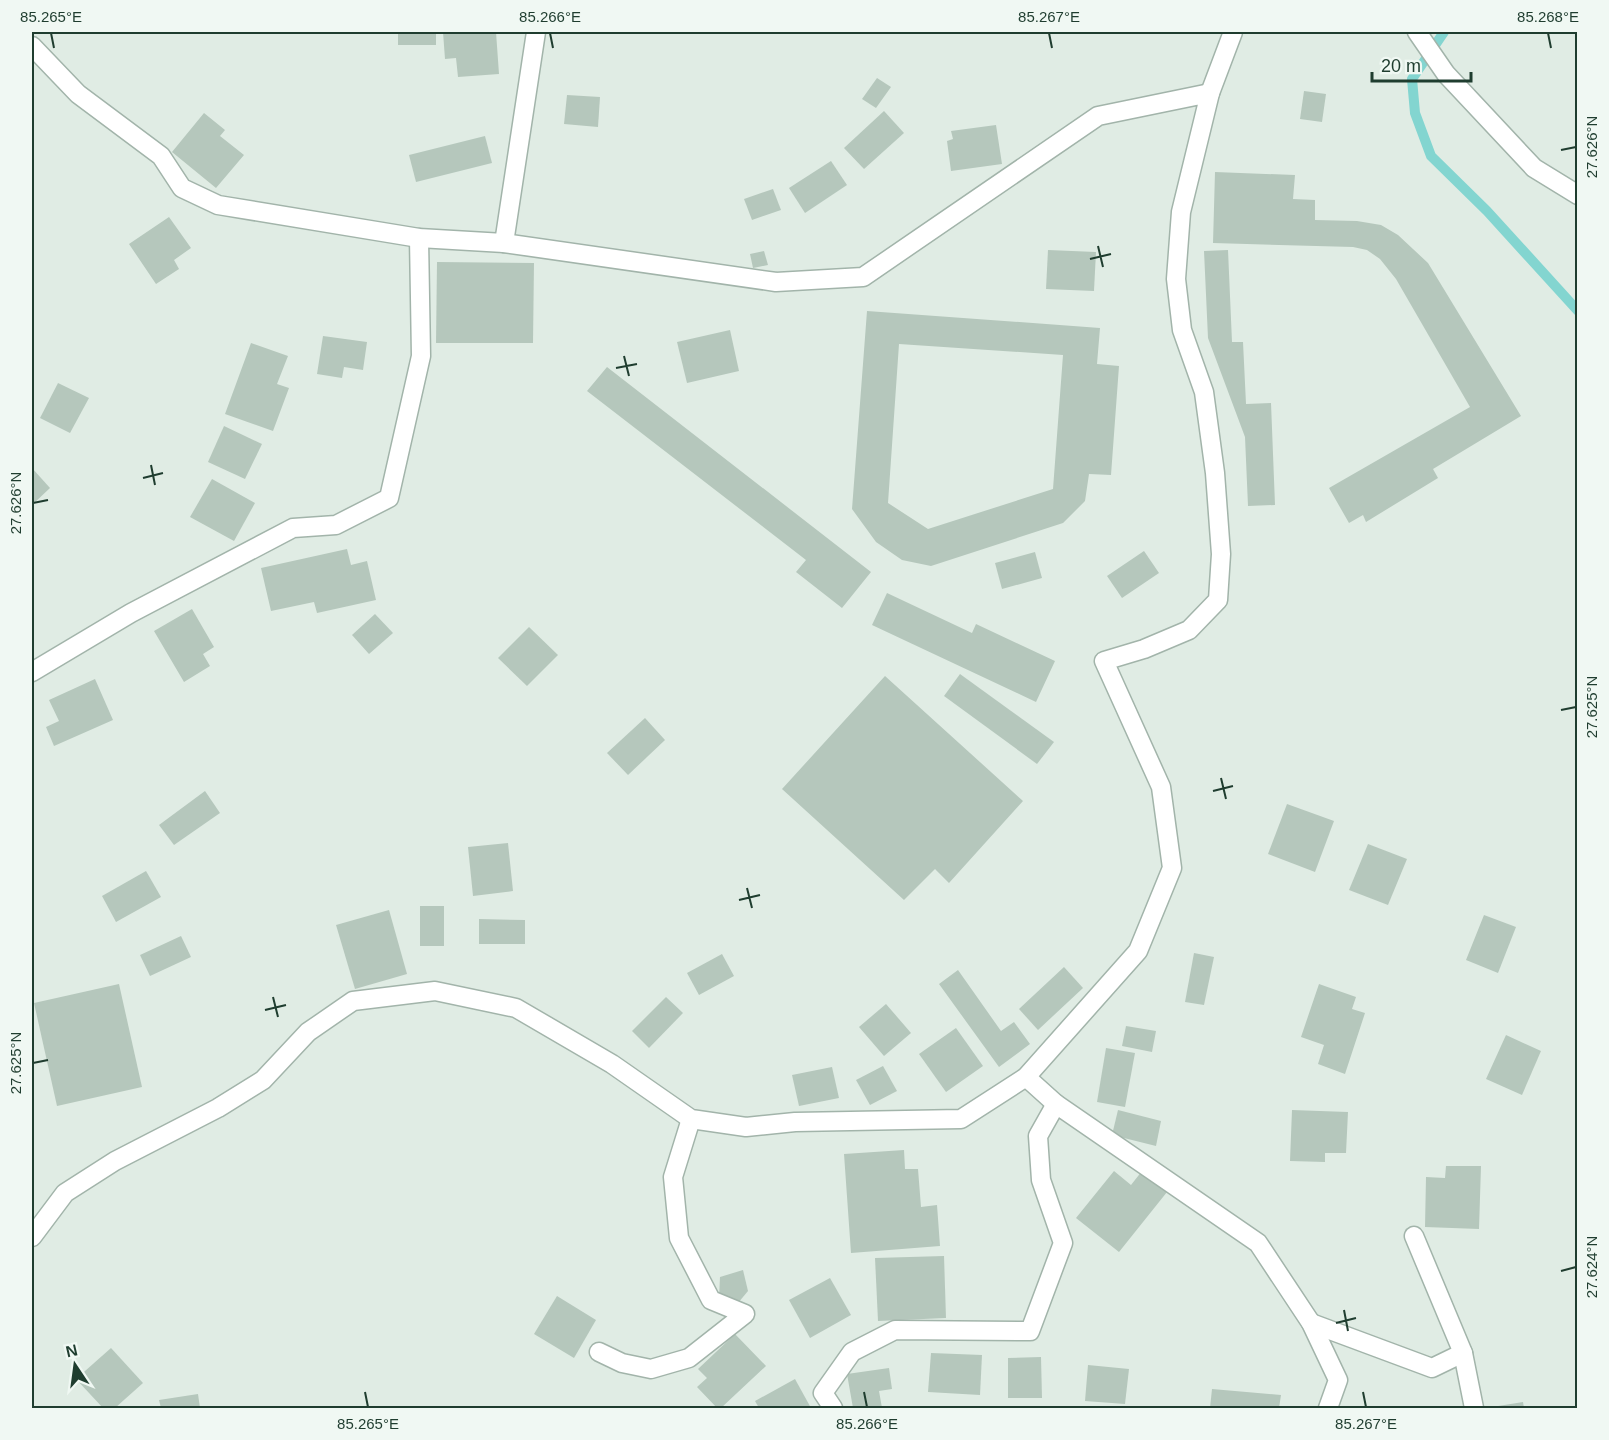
<svg xmlns="http://www.w3.org/2000/svg" width="1609" height="1440" viewBox="0 0 1609 1440" font-family="Helvetica,sans-serif">
<rect width="100%" height="100%" fill="#e0ece4"/>
<g fill="none" stroke-linecap="round" stroke-linejoin="round">
<polyline stroke="#83d5d0" stroke-width="10" points="1444,32 1412,79 1415,113 1431,156 1487,211 1578,311"/>
</g>
<g fill="#b5c7bc" fill-rule="evenodd">
<rect x="398" y="32" width="38" height="13"/>
<polygon points="443,32 496,32 499,74 458,77 456,58 445,59"/>
<polygon points="877,78 891,87 876,108 862,99"/>
<polygon points="1304,91 1326,94 1322,122 1300,119"/>
<polygon points="567,95 600,97 598,127 564,124"/>
<polygon points="884,111 904,133 864,169 844,148"/>
<polygon points="204,113 225,130 220,136 244,155 216,188 172,152"/>
<polygon points="996,125 1002,164 951,171 947,141 953,139 951,131"/>
<polygon points="485,136 492,163 416,182 409,155"/>
<polygon points="831,161 847,185 805,213 789,188"/>
<polygon points="1215,172 1295,175 1293,199 1315,200 1315,220 1357,221 1381,225 1398,235 1428,263 1521,416 1433,469 1438,478 1366,522 1363,515 1349,523 1329,488 1470,407 1396,279 1380,259 1367,250 1353,247 1213,243"/>
<polygon points="773,189 781,210 752,220 744,199"/>
<polygon points="169,217 191,248 174,260 179,269 156,284 129,244"/>
<polygon points="1048,250 1096,252 1094,291 1046,289"/>
<polygon points="1228,250 1232,342 1243,342 1246,404 1271,403 1275,505 1248,506 1245,437 1208,338 1204,251"/>
<polygon points="764,251 768,265 753,268 750,254"/>
<polygon points="437,262 534,263 533,343 436,343"/>
<path d="M867 311 1100 328 1097 364 1119 366 1111 475 1089 474 1085 501 1063 523 931 566 902 560 876 542 852 509ZM899 344 1063 355 1053 489 928 529 888 503Z"/>
<polygon points="730,330 739,371 687,383 677,342"/>
<polygon points="323,336 367,342 363,370 344,367 342,378 317,374"/>
<polygon points="251,343 288,356 277,384 289,388 273,431 225,414"/>
<polygon points="607,367 871,572 842,608 796,572 806,560 587,391"/>
<polygon points="58,383 89,398 70,433 40,418"/>
<polygon points="224,426 262,444 245,479 208,462"/>
<polygon points="32,468 50,488 32,505"/>
<polygon points="212,479 255,503 234,541 190,517"/>
<polygon points="347,549 351,565 367,561 376,600 317,613 314,602 271,611 261,568"/>
<polygon points="1144,551 1159,573 1122,598 1107,576"/>
<polygon points="1035,552 1042,578 1002,589 995,563"/>
<polygon points="887,593 972,633 976,624 1055,661 1036,702 872,625"/>
<polygon points="192,609 214,647 203,654 210,666 184,682 154,631"/>
<polygon points="375,614 393,633 369,654 352,635"/>
<polygon points="529,627 558,655 527,686 498,658"/>
<polygon points="960,674 1054,742 1037,764 944,696"/>
<polygon points="885,676 1023,801 949,883 935,869 904,900 782,789"/>
<polygon points="95,679 113,720 54,746 46,727 59,721 49,700"/>
<polygon points="645,718 665,740 628,775 607,753"/>
<polygon points="205,791 220,813 174,845 159,825"/>
<polygon points="1287,804 1334,821 1315,872 1268,854"/>
<polygon points="508,843 513,891 473,896 468,847"/>
<polygon points="1368,844 1407,859 1388,905 1349,890"/>
<polygon points="146,871 161,897 116,922 102,896"/>
<rect x="420" y="906" width="24" height="40"/>
<polygon points="389,910 407,974 355,989 336,925"/>
<polygon points="1484,915 1516,927 1498,973 1466,960"/>
<polygon points="479,919 525,920 525,944 479,944"/>
<polygon points="181,936 191,957 150,976 140,955"/>
<polygon points="1194,953 1214,957 1204,1005 1185,1002"/>
<polygon points="722,954 734,976 699,995 687,973"/>
<polygon points="1064,967 1083,988 1038,1030 1019,1009"/>
<polygon points="958,970 1001,1031 1014,1022 1030,1044 999,1067 939,984"/>
<polygon points="119,984 142,1087 57,1106 34,1003"/>
<polygon points="1319,984 1356,997 1352,1009 1365,1013 1345,1074 1318,1064 1324,1045 1301,1037"/>
<polygon points="666,997 683,1013 649,1048 632,1031"/>
<polygon points="886,1004 911,1033 884,1056 859,1027"/>
<polygon points="1126,1026 1156,1031 1152,1052 1122,1046"/>
<polygon points="956,1028 983,1066 946,1092 919,1054"/>
<polygon points="1506,1035 1541,1051 1522,1095 1486,1079"/>
<polygon points="1106,1048 1135,1053 1125,1107 1097,1102"/>
<polygon points="883,1066 897,1091 870,1105 856,1080"/>
<polygon points="832,1067 839,1098 799,1106 792,1075"/>
<polygon points="1118,1110 1161,1121 1156,1146 1112,1135"/>
<polygon points="1292,1110 1348,1112 1346,1153 1325,1153 1325,1162 1290,1161"/>
<polygon points="904,1150 905,1169 918,1169 921,1207 937,1205 940,1246 851,1253 844,1154"/>
<polygon points="1446,1166 1481,1166 1479,1229 1425,1227 1426,1177 1445,1178"/>
<polygon points="1114,1171 1131,1185 1142,1171 1167,1192 1119,1252 1076,1218"/>
<polygon points="944,1256 946,1318 878,1321 875,1258"/>
<polygon points="743,1270 748,1291 738,1303 719,1298 720,1277"/>
<polygon points="830,1278 851,1315 810,1338 789,1300"/>
<polygon points="557,1296 596,1320 574,1358 534,1334"/>
<polygon points="735,1334 766,1366 721,1408 717,1408 697,1387 707,1378 698,1369"/>
<polygon points="111,1348 143,1383 115,1408 103,1408 76,1379"/>
<polygon points="931,1353 982,1355 980,1395 928,1392"/>
<polygon points="1041,1357 1042,1398 1008,1398 1008,1358"/>
<polygon points="1088,1365 1129,1369 1125,1404 1085,1401"/>
<polygon points="889,1368 892,1389 879,1391 882,1408 853,1408 847,1374"/>
<polygon points="795,1379 811,1408 759,1408 755,1401"/>
<polygon points="1212,1389 1281,1395 1279,1408 1210,1408"/>
<polygon points="198,1394 200,1408 161,1408 159,1400"/>
<polygon points="1523,1402 1524,1408 1492,1408 1492,1407"/>
</g>
<g fill="none" stroke-linecap="round" stroke-linejoin="round">
<g stroke="#a2b4aa" stroke-width="21">
<g id="minor">
<polyline points="1417,32 1446,74 1534,168 1578,195"/>
<polyline points="32,46 78,94 161,156 182,188 218,205 419,238 504,243 776,282 863,277 1098,116 1210,93 1181,212 1176,279 1182,330 1204,392 1215,473 1221,554 1218,600 1189,630 1144,649 1104,661 1161,787 1172,868 1138,951 1026,1077 961,1119 795,1122 746,1127 691,1119 612,1064 516,1008 435,991 353,1001 308,1032 263,1080 218,1108 115,1161 65,1193 32,1237"/>
<polyline points="1210,93 1233,32"/>
<polyline points="504,243 536,32"/>
<polyline points="32,672 131,613 293,528 336,525 389,498 421,356 419,238"/>
<polyline points="1026,1077 1056,1104"/>
<polyline points="1311,1323 1432,1368 1463,1353 1414,1236"/>
<polyline points="599,1352 622,1363 651,1369 689,1358 745,1314 711,1300 679,1238 673,1177 691,1119"/>
<polyline points="1463,1353 1474,1408"/>
<polyline points="833,1408 823,1393 852,1352 895,1330 1030,1331 1063,1243 1041,1180 1038,1136 1056,1104 1258,1243 1311,1323 1338,1380 1328,1408"/>
</g>
</g>
<use href="#minor" stroke="#fff" stroke-width="18"/>
</g>
<path fill="none" stroke="#1f3d2f" stroke-width="2" d="M51 33 54 48M550 33 553 48M1049 33 1052 48M1548 33 1551 48M1561 150 1576 147M1098 246 1103 267M1090 259 1111 254M624 356 629 376M616 368 637 364M151 465 155 485M143 478 163 473M33 503 48 500M1561 710 1576 707M1221 778 1226 799M1213 791 1233 786M747 888 752 908M739 900 760 895M273 997 278 1017M265 1010 286 1005M33 1063 48 1060M1561 1271 1576 1267M1344 1310 1348 1331M1336 1323 1356 1318M365 1392 368 1407M864 1392 867 1407M1363 1392 1366 1407"/>
<rect width="1609" height="1440" fill="none" stroke="#f0f8f3" stroke-width="66"/>
<g transform="translate(75 1365) rotate(347)" stroke="#f0f8f3" stroke-width="4.5" paint-order="stroke">
<path d="M0-4.5L10 22L0 15L-10 22Z" fill="#1f3d2f"/>
<text y="-9" font-size="16" font-weight="bold" text-anchor="middle" fill="#1f3d2f">N</text>
</g>
<path d="M1372 72v9h99v-9" fill="none" stroke="#1f3d2f" stroke-width="3"/>
<text x="1381" y="72" font-size="18" fill="#1f3d2f" stroke="#f0f8f3" stroke-width="4.5" paint-order="stroke">20 m</text>
<rect x="33" y="33" width="1543" height="1374" fill="none" stroke="#1f3d2f" stroke-width="2"/>
<g font-size="15" text-anchor="middle" fill="#1f3d2f">
<text x="51" y="22">85.265°E</text>
<text x="550" y="22">85.266°E</text>
<text x="1049" y="22">85.267°E</text>
<text x="1548" y="22">85.268°E</text>
<text transform="translate(1592 147) rotate(-90)" y="5">27.626°N</text>
<text transform="translate(16 503) rotate(-90)" y="5">27.626°N</text>
<text transform="translate(1592 707) rotate(-90)" y="5">27.625°N</text>
<text transform="translate(16 1063) rotate(-90)" y="5">27.625°N</text>
<text transform="translate(1592 1267) rotate(-90)" y="5">27.624°N</text>
<text x="368" y="1429">85.265°E</text>
<text x="867" y="1429">85.266°E</text>
<text x="1366" y="1429">85.267°E</text>
</g>
</svg>
